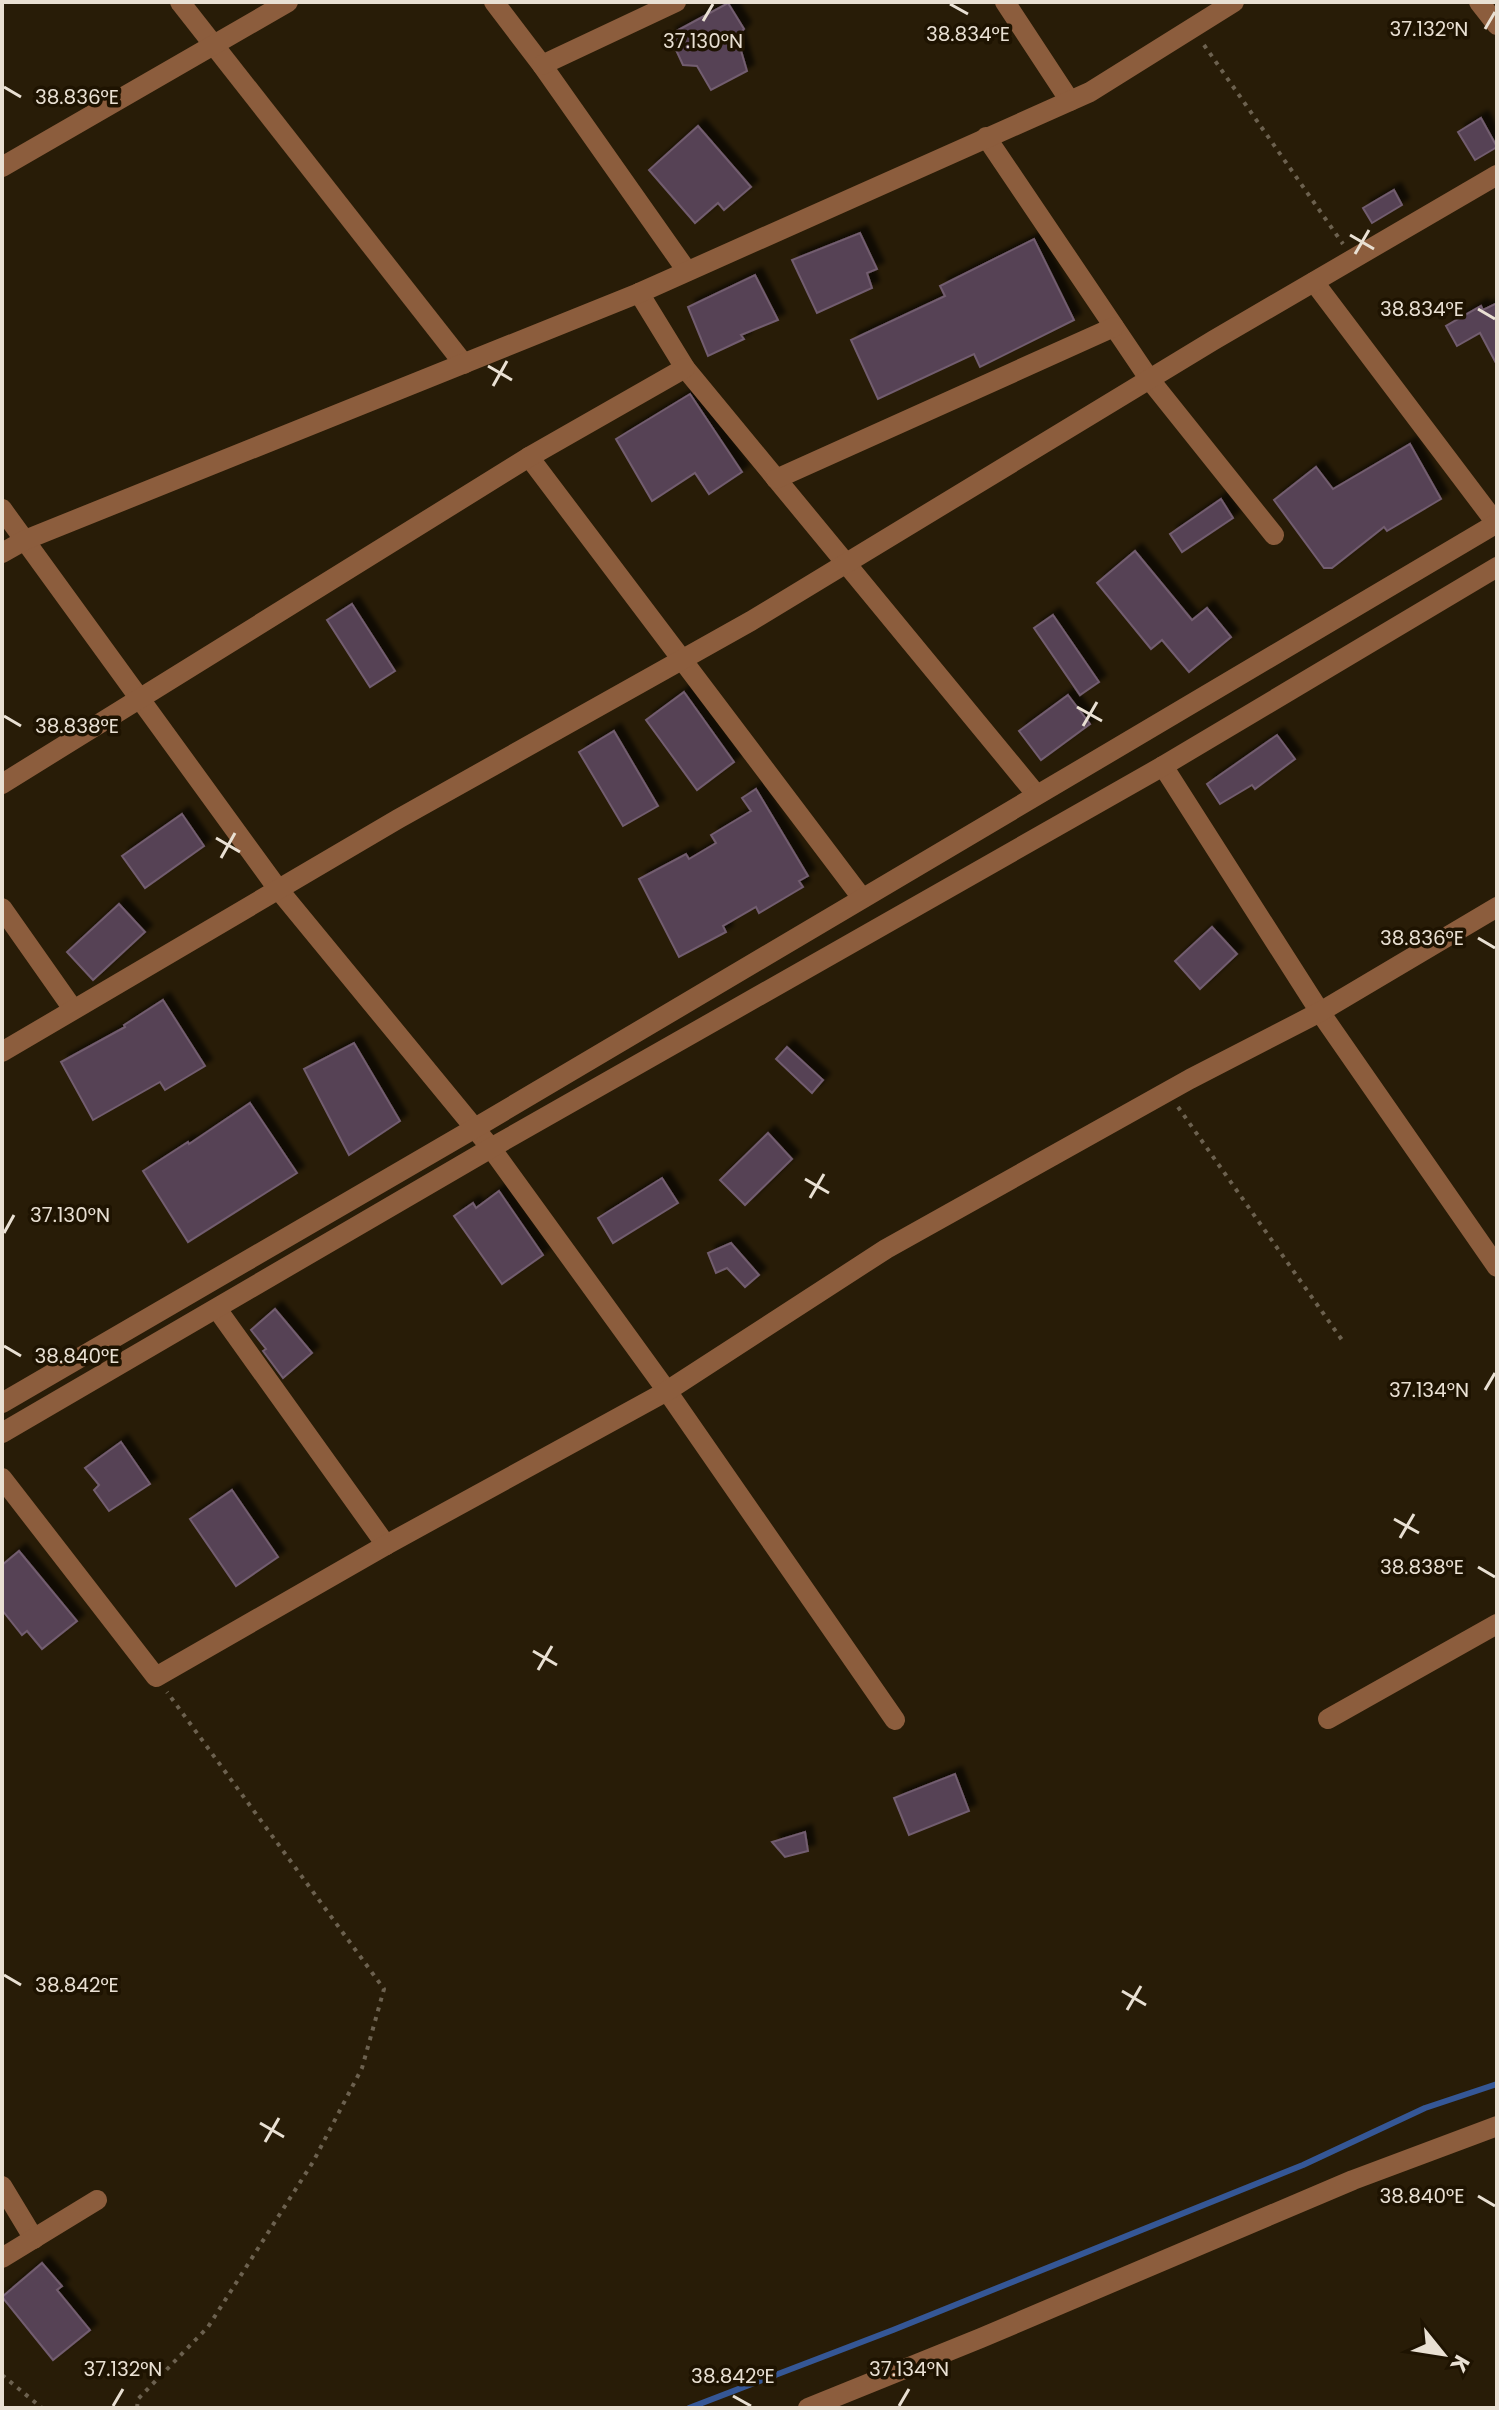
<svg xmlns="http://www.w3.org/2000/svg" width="1499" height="2410" viewBox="0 0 1499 2410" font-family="Poppins,sans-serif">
<defs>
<filter id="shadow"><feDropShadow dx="7" dy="-7" stdDeviation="2" flood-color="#0009"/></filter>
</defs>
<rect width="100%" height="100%" fill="#281c07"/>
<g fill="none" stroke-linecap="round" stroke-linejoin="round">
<polyline stroke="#355796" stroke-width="6" points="689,2408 893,2330 1303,2165 1425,2108 1497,2084"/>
</g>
<g fill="#574355" stroke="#725d6f" stroke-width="2" filter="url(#shadow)">
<polygon points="728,3 744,29 737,37 747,71 711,90 697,66 683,65 669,35"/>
<polygon points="1481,118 1497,147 1475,160 1458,132"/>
<polygon points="698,126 751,187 724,210 718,203 695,223 649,170"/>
<polygon points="1394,190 1402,205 1372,223 1363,208"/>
<polygon points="860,233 877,269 867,273 872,288 817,313 792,260"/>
<polygon points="1034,239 1074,320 980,367 974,354 878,399 851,340 945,296 940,286"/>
<polygon points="755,275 778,320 741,335 744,339 708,356 688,307"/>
<polygon points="1497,303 1497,365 1480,333 1457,346 1446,326 1481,306 1483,310"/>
<polygon points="690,394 742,472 709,494 695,473 652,501 616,439"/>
<polygon points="1410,444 1441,499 1387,531 1384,527 1332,568 1324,568 1274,500 1316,467 1333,489"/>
<polygon points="1221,499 1233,518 1182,552 1170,534"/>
<polygon points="1135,551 1192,620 1207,608 1231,637 1189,672 1162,640 1151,649 1097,583"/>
<polygon points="352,604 395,671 370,687 327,620"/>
<polygon points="1053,615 1099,682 1080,695 1034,628"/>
<polygon points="684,692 734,762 697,790 646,720"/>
<polygon points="1068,695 1090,724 1041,760 1019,731"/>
<polygon points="614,731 658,806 623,826 579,752"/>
<polygon points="1277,735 1295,759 1255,789 1252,785 1220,804 1207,784"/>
<polygon points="756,789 808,876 799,881 803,887 759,913 756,907 723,926 726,932 679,957 639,879 686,854 689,859 716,843 711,835 751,811 742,798"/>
<polygon points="182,814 204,846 145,888 122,856"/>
<polygon points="119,904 145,932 93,980 67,952"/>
<polygon points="1212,927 1237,954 1200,989 1175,961"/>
<polygon points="163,1000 205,1066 165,1090 160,1082 93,1120 61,1062 125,1027 124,1025"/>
<polygon points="354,1043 400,1121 349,1155 304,1069"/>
<polygon points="787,1047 823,1080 812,1093 776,1059"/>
<polygon points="250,1103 297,1173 188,1242 143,1171 188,1142 189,1144"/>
<polygon points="768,1133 792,1159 745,1205 720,1180"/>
<polygon points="662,1178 678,1203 613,1243 598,1218"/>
<polygon points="499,1191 543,1255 502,1284 454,1216 473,1203 476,1208"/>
<polygon points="731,1243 759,1275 745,1287 727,1268 716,1273 708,1253"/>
<polygon points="275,1309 312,1353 283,1378 263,1351 266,1349 251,1330"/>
<polygon points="121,1442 150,1484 109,1511 94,1490 99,1485 85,1468"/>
<polygon points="232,1490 278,1557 236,1586 190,1519"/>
<polygon points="19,1551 77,1621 42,1649 27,1631 22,1635 2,1610 2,1565"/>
<polygon points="955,1774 969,1811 909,1835 894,1798"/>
<polygon points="805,1832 808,1851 785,1857 772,1842"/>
<polygon points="42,2263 62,2286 57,2290 90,2330 53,2360 2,2297"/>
</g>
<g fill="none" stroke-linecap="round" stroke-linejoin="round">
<g stroke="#6c614f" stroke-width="4" stroke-dasharray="4 6" stroke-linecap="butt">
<polyline points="1204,45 1343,244"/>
<polyline points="1178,1107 1342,1340"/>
<polyline points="2,2375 42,2408"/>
<polyline points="137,2408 138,2399 208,2327 313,2162 362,2068 384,1989 167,1692"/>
</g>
<g stroke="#8c5d3d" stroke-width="20">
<polyline points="180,2 464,364"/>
<polyline points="494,2 542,65 687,271"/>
<polyline points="1005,2 1070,101"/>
<polyline points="1479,2 1497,25"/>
<polyline points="542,65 676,2"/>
<polyline points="986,137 1150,380 1274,535"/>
<polyline points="2,167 288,2"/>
<polyline points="1314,282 1496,523"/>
<polyline points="639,293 685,368 1036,794"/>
<polyline points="529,457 862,898"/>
<polyline points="776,479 1114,327"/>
<polyline points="2,509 278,889 491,1148 667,1391 895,1720"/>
<polyline points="2,553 25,540 639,293 1090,92 1234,2"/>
<polyline points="1163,766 1320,1012 1497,1267"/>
<polyline points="2,784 529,457 685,368"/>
<polyline points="2,908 73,1009"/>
<polyline points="2,1052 398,819 751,621 1214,340 1497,175"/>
<polyline points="217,1309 386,1545"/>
<polyline points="2,1403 475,1128 1497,523"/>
<polyline points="2,1433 491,1148 1163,766 1497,567"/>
<polyline points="2,1478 156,1677 386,1545 667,1391 886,1249 1190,1079 1320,1012 1497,907"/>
<polyline points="1328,1719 1497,1624"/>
<polyline points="2,2186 34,2239"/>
<polyline points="2,2258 97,2200"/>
<polyline points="808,2408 981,2338 1353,2180 1497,2126"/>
</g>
</g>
<path fill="none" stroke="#e9e0d3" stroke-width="3" d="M950 4 968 14M703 21 713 4M1485 29 1495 12M4 87 21 97M1350 235 1374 249M1355 254 1369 230M1478 309 1495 319M488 366 512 380M493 386 507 361M1077 707 1102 721M4 716 21 726M1083 726 1097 702M216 838 240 852M221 858 235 833M1478 938 1495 948M805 1179 829 1193M810 1198 824 1174M4 1233 14 1215M4 1346 21 1356M1485 1390 1495 1373M1394 1519 1419 1533M1400 1538 1414 1514M1478 1567 1495 1577M533 1651 557 1665M538 1670 552 1646M4 1975 21 1985M1122 1991 1146 2005M1127 2010 1141 1986M260 2123 284 2137M265 2142 279 2118M1478 2196 1495 2206M733 2396 751 2406M113 2406 123 2389M899 2406 909 2389"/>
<g font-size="20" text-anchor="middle" fill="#e9e0d3" stroke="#1e1301" stroke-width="7" stroke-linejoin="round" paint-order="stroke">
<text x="1429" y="36">37.132°N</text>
<text x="968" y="41">38.834°E</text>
<text x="703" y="48">37.130°N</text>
<text x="77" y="104">38.836°E</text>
<text x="1422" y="316">38.834°E</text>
<text x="77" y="733">38.838°E</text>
<text x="1422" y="945">38.836°E</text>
<text x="70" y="1222">37.130°N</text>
<text x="77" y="1363">38.840°E</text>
<text x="1429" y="1397">37.134°N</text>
<text x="1422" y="1574">38.838°E</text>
<text x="77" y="1992">38.842°E</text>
<text x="1422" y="2203">38.840°E</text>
<text x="123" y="2376">37.132°N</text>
<text x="909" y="2376">37.134°N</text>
<text x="733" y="2383">38.842°E</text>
</g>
<rect width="1499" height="2410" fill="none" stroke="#e9e0d3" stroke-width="8"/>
<g transform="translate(1443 2354) rotate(120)" stroke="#1e1301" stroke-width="6" paint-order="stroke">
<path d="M0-6L14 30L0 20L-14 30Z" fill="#e9e0d3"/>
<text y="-12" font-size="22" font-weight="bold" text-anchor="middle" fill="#e9e0d3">K</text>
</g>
</svg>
